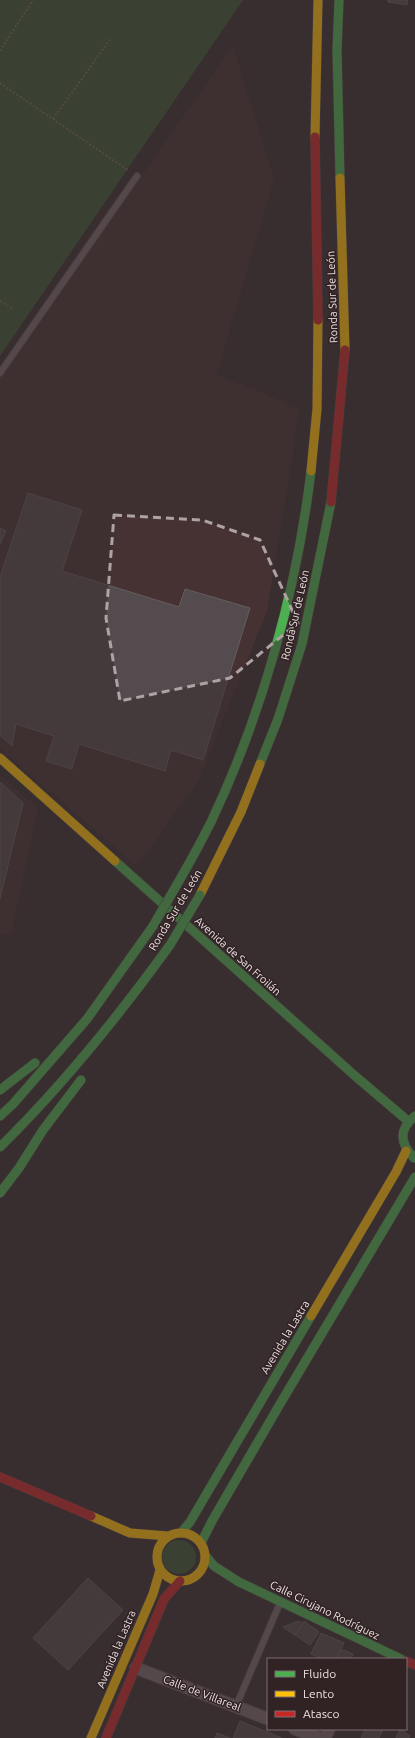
<svg xmlns="http://www.w3.org/2000/svg" width="415" height="1738" viewBox="0 0 415 1738" font-family="Ubuntu,sans-serif">
<rect width="100%" height="100%" fill="#382e30"/>
<g fill="#463133">
<polygon points="233,46 274,179 217,374 300,409 267,611 199,780 137,866 0,749 0,376"/>
<polygon points="0,775 38,808 11,935 0,934"/>
</g>
<g fill="#3d5736">
<polygon points="0,0 243,0 0,356"/>
<circle cx="179" cy="1557" r="17"/>
</g>
<g fill="#534b4d" stroke="#655d5e">
<polygon points="388,0 408,0 407,5 388,2"/>
<polygon points="28,493 82,510 62,571 179,607 185,589 250,608 203,760 171,750 165,771 79,744 72,769 46,761 54,736 16,724 12,746 0,735 0,577"/>
<polygon points="0,528 6,531 0,544"/>
<polygon points="0,782 23,803 0,899"/>
<polygon points="88,1578 123,1610 68,1670 33,1638"/>
<polygon points="299,1621 303,1624 295,1635 283,1627"/>
<polygon points="304,1621 319,1632 310,1645 295,1635"/>
<polygon points="321,1633 344,1643 336,1659 322,1659 311,1654"/>
<polygon points="341,1649 353,1654 351,1659 336,1659"/>
<polygon points="240,1721 282,1738 233,1738"/>
<polygon points="365,1729 383,1729 379,1738 361,1738"/>
<polygon points="400,1729 410,1736 409,1738 396,1738"/>
<polygon points="217,1733 230,1738 215,1738"/>
</g>
<g fill="none" stroke-linecap="round" stroke-linejoin="round">
<g stroke="#544c4d" stroke-width="8">
<g id="lane">
<polyline points="0,373 137,176"/>
<polyline points="236,1706 280,1603"/>
</g>
</g>
<g stroke="#544c4d" stroke-width="14">
<g id="street">
<polyline points="136,1668 268,1719"/>
<polyline points="295,1729 319,1738"/>
<polyline points="325,1738 329,1729"/>
</g>
</g>
<g stroke="#544c4d" stroke-width="10">
<g id="fast">
<polyline points="339,0 337,50 340,178"/>
<polyline points="260,764 278,719 302,644 331,502"/>
<polyline points="115,861 354,1075 408,1121"/>
<path d="M179 881C190 862 201 842 211 822 262 715 297 589 311 471"/>
<polyline points="0,1090 35,1063"/>
<polyline points="0,1116 13,1104 87,1019 153,926"/>
<path d="M0 1147C63 1085 118 1017 170 945"/>
<path d="M414 1158C400 1143 398 1130 415 1116"/>
<polyline points="0,1193 19,1168 43,1130 81,1080"/>
<polyline points="181,1533 190,1522 311,1316"/>
<polyline points="201,1543 212,1521 280,1404 415,1177"/>
<polyline points="205,1555 214,1566 239,1582 401,1659"/>
</g>
</g>
<g stroke="#544c4d" stroke-width="10">
<g id="slow">
<polyline points="315,137 318,0"/>
<polyline points="340,178 345,350"/>
<polyline points="311,471 317,409 318,320"/>
<polyline points="0,758 115,861"/>
<polyline points="200,895 241,812 260,764"/>
<polyline points="311,1316 396,1172 406,1151"/>
<polyline points="91,1516 130,1533 168,1536"/>
<circle cx="181" cy="1557" r="24"/>
<polyline points="91,1738 153,1594 160,1570"/>
</g>
</g>
<g stroke="#544c4d" stroke-width="10">
<g id="jam">
<polyline points="315,137 318,320"/>
<polyline points="331,502 345,350"/>
<polyline points="0,1477 91,1516"/>
<polyline points="406,1661 415,1665"/>
<polyline points="106,1738 164,1599 180,1581"/>
</g>
</g>
<g stroke="#74686a" stroke-width="2" stroke-dasharray="2 2" stroke-linecap="butt">
<polyline points="0,51 33,0"/>
<polyline points="0,83 129,171"/>
<polyline points="53,119 111,38"/>
<polyline points="0,301 13,309"/>
</g>
<use href="#lane" stroke="#79686b" stroke-width="6"/>
<use href="#street" stroke="#79686b" stroke-width="12"/>
<use href="#fast" stroke="#4caf50" stroke-width="9"/>
<use href="#slow" stroke="#ffc107" stroke-width="9"/>
<use href="#jam" stroke="#c62828" stroke-width="9"/>
<g stroke="#544c4d" stroke-width="10" stroke-linecap="butt">
<g id="fast-bridge">
<polyline points="153,926 179,881"/>
<polyline points="170,945 200,895"/>
</g>
</g>
<use href="#fast-bridge" stroke="#4caf50" stroke-width="9"/>
</g>
<path d="M0 0H415V1738H0ZM114 515 202 520 260 540 298 623 230 678 120 701 106 618Z" fill="#382e30" fill-opacity=".55" fill-rule="evenodd"/>
<path fill="none" stroke="#aea3a4" stroke-width="3" stroke-dasharray="8 5" stroke-linejoin="round" d="M114 515 202 520 260 540 298 623 230 678 120 701 106 618Z"/>
<g text-anchor="middle" dominant-baseline="central" stroke-width="3" stroke-linejoin="round" paint-order="stroke">
<g font-size="11" fill="#ede2e3" stroke="#312224">
<text transform="translate(332 297) rotate(-92)">Ronda Sur de León</text>
<text transform="translate(295 615) rotate(-77)">Ronda Sur de León</text>
<text transform="translate(175 910) rotate(-59)">Ronda Sur de León</text>
<text transform="translate(238 956) rotate(42)">Avenida de San Froilán</text>
<text transform="translate(285 1337) rotate(-59)">Avenida la Lastra</text>
<text transform="translate(325 1610) rotate(26)">Calle Cirujano Rodríguez</text>
<text transform="translate(116 1649) rotate(-67)">Avenida la Lastra</text>
<text transform="translate(202 1693) rotate(21)">Calle de Villareal</text>
</g>
</g>
<rect x="267" y="1658" width="140" height="72" fill="#312224" stroke="#7c6f70"/>
<rect x="275" y="1671" width="20" height="6" fill="#4caf50" stroke="#7c6f70"/>
<text x="303" y="1678" font-size="12" fill="#ede2e3">Fluido</text>
<rect x="275" y="1691" width="20" height="6" fill="#ffc107" stroke="#7c6f70"/>
<text x="303" y="1698" font-size="12" fill="#ede2e3">Lento</text>
<rect x="275" y="1711" width="20" height="6" fill="#c62828" stroke="#7c6f70"/>
<text x="303" y="1718" font-size="12" fill="#ede2e3">Atasco</text>
</svg>
